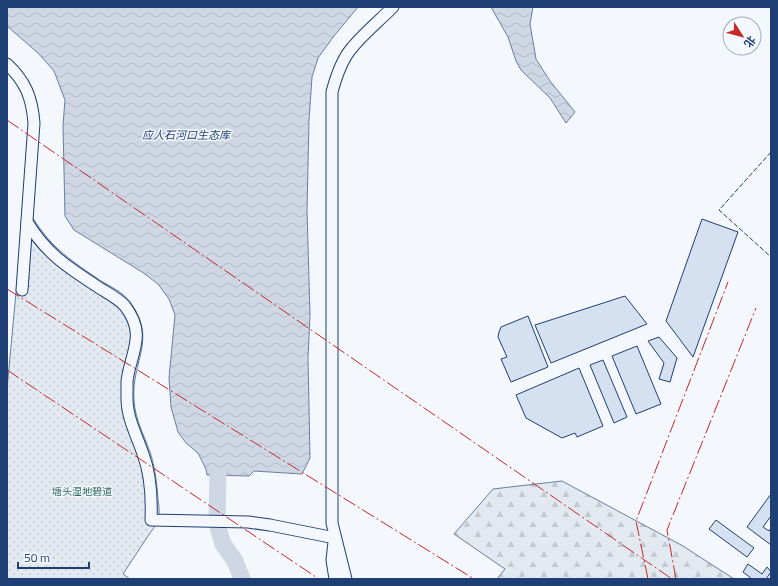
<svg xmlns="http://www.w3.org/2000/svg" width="778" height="586" viewBox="0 0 778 586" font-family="'Titillium Web','Noto Sans SC',sans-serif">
<defs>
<pattern id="grass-dots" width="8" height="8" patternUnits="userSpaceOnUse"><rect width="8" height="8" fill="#e3e9f0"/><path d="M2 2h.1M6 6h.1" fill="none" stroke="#c2c9d1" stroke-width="1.8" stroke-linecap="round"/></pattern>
<pattern id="forest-firs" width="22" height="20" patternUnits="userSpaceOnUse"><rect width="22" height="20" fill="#e3e9f0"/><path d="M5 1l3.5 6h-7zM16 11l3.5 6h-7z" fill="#c2c9d1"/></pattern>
<pattern id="water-waves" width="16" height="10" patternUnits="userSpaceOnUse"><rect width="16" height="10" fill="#cfd7e4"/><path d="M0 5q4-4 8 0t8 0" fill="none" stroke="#b1bac7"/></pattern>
</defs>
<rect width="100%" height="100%" fill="#f4f7fb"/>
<path fill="url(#grass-dots)" stroke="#687fa3" d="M23 218H33C52 249 72 261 101 281 111 287 123 292 130 302 158 340 131 361 134 400 135 419 144 435 150 452 155 467 157 484 158 500 159 506 160 515 158 521 156 526 151 531 148 536 140 549 131 561 123 574L130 579H7V389Z"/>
<polygon fill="url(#forest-firs)" stroke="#687fa3" points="562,481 683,546 734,579 497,579 505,569 454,534 493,489"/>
<g fill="url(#water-waves)" stroke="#687fa3">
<polygon points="7,7 358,7 334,36 318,58 312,77 309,120 307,210 310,315 308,358 310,458 302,474 254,471 249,476 207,475 206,469 198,453 186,443 178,432 171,407 169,378 175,315 169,299 158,284 142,272 74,230 65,216 63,125 65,100 54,71 38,53 7,26"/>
<polygon points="491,7 533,7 530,24 536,59 550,81 575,112 566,123 550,98 521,70 516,61 508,37"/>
</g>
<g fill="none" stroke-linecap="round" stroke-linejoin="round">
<polyline stroke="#cfd7e4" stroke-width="17" points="218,476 217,524 223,544 235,561 242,579"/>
</g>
<g fill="#d5e0f0" stroke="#1d3f73">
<polygon points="702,219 738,232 693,357 666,321"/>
<polygon points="625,296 647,324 551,363 535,325"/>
<polygon points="528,316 548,367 511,382 501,359 507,357 498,337 499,332 501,327"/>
<polygon points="659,337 677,358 670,382 659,379 664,363 648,341"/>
<polygon points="637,346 661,404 636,414 612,356"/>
<polygon points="603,360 627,417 614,423 590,365"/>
<polygon points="579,368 603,426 577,437 575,433 562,438 526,418 516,395"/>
<polygon points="771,494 771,516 763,527 769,531 771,528 771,545 747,527"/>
<polygon points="716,520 754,548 747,557 709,529"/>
<polygon points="748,564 762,574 767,567 771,572 766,579 752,579 743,572"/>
</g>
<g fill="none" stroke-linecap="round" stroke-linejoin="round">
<g stroke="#1d3f73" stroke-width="13">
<g id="minor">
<path d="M7 64C26 82 32 98 34 123L22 290"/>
<path d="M27 222C46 253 66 266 95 285 105 292 117 297 125 306 147 335 131 351 127 381 127 387 127 393 127 399 127 418 137 436 143 454 151 475 152 497 151 520L248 522 270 525 335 538"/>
<polyline points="334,542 332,560 335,579"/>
<path d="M346 579 332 523V92C336 77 341 61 351 49 363 34 379 21 393 7"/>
</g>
</g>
<use href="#minor" stroke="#f4f7fb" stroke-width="11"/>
<polyline stroke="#1d3f73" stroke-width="1" stroke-dasharray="5 2" stroke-linecap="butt" points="771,152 719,210 771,257"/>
<g stroke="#c62828" stroke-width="1" stroke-dasharray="14 3 2 3" stroke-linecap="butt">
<polyline points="7,120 672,579"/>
<polyline points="7,289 474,579"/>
<polyline points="7,370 319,579"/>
<polyline points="648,579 636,521 728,282"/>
<polyline points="676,579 667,530 756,308"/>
</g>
</g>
<g text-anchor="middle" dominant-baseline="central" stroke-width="3" stroke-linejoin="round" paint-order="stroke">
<g font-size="10" fill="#2c6c60" stroke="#f4f7fb">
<text x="82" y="491">塘头湿地碧道</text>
</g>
<g font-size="11" font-style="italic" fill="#1d3f73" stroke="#f4f7fb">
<text x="186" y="135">应人石河口生态库</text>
</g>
</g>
<rect width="778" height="586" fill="none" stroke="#1d3f73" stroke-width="16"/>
<g transform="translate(742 36) rotate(126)"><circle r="19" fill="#f4f7fb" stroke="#9eadc5"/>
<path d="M0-3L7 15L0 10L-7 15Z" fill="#c62828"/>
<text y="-6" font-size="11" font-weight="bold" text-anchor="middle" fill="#1d3f73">北</text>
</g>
<path d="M18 562v6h71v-6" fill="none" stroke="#1d3f73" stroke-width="2"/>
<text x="24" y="562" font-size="12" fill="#1d3f73" stroke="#f4f7fb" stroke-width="3" paint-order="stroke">50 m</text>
</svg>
